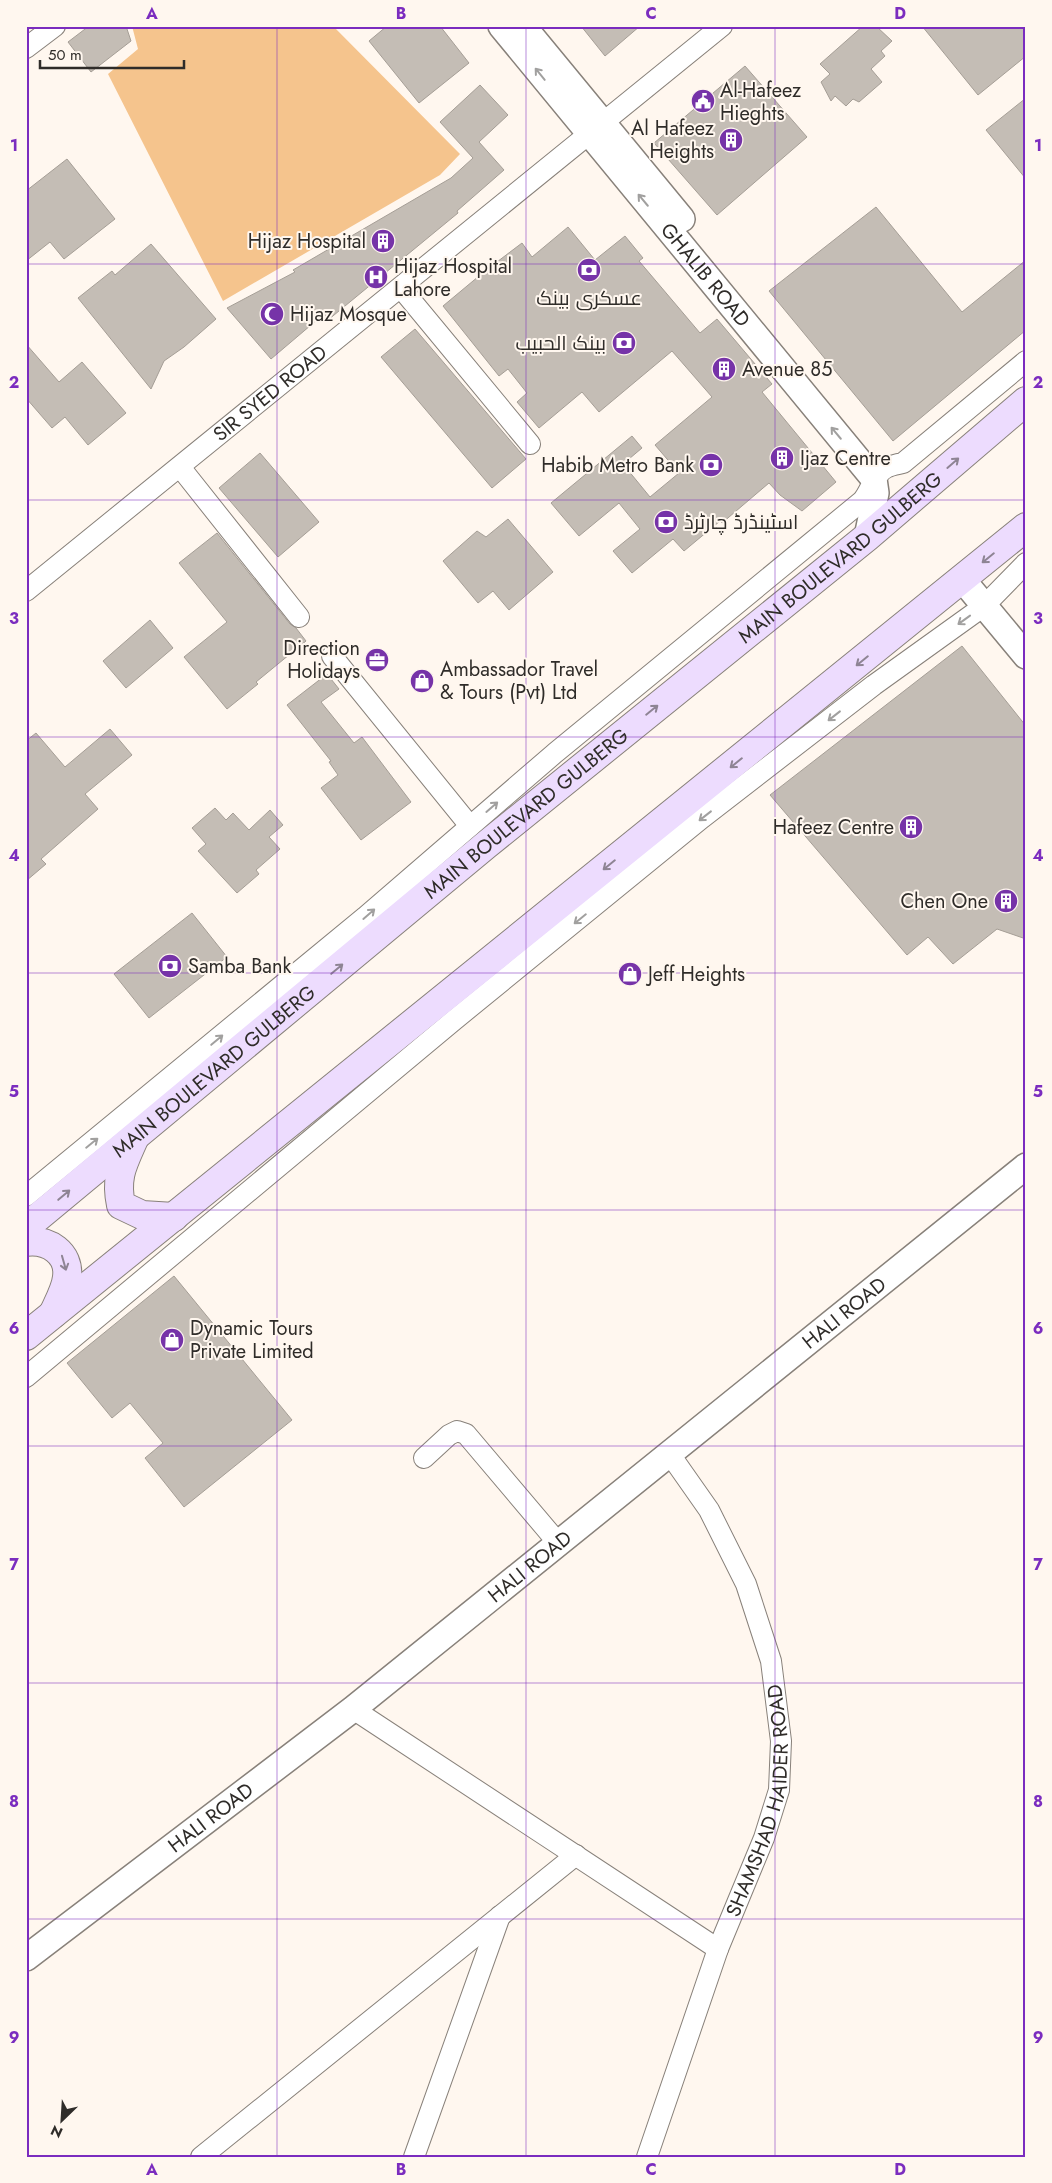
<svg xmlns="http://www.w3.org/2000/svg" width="1052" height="2183" viewBox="0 0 1052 2183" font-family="Jost,Cairo,sans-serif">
<rect width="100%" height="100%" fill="#fff7ef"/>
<polygon fill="#f5c48d" points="132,26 333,26 460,154 440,175 223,301 108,74 138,49"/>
<g fill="#c4bdb5" stroke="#a59e96">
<polygon points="89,26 126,26 131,41 91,72 68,42"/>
<polygon points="387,26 440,26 469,63 419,103 369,41"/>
<polygon points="581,26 640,26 605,56"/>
<polygon points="863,26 876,26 892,41 881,51 885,56 871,69 882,82 859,102 853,99 846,106 835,96 831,101 821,82 830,74 820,64"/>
<polygon points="922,26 1026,26 1026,56 978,95"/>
<polygon points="745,66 807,137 717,215 654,143"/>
<polygon points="480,85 508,115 479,142 504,170 457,211 458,213 328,320 324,314 271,359 227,308 295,272 293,270 451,178 473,158 440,122"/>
<polygon points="1026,98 1026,179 986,130"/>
<polygon points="67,159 115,219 64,259 50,242 26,261 26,191"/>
<polygon points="876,207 962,312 1026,260 1026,330 893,441 769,291"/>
<polygon points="568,227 595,260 625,236 643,258 639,261 700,333 717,319 772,384 762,392 836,482 802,511 780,495 769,483 722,523 720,521 684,551 673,539 632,573 613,551 640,529 619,503 579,536 551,503 632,436 642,448 623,464 650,497 679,473 655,445 712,397 672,351 599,412 582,392 539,428 517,402 527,393 508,369 499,376 443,306 485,271 522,243 532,257"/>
<polygon points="151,244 216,319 184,347 164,361 151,389 78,298 112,271 115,275"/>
<polygon points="415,329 526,459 492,488 381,357"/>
<polygon points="26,344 59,382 82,362 126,413 88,445 65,417 52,428 26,398"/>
<polygon points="260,453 319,522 278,557 219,488"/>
<polygon points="508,519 553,572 509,610 493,591 478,603 443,561 477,531 486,537"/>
<polygon points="217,533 290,624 296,628 306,641 256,682 258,684 227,709 184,657 227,622 179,563"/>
<polygon points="150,620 173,648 126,688 103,661"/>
<polygon points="962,646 1026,726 1026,939 997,929 953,964 928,937 907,955 770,795"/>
<polygon points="327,674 339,689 321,702 354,743 362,737 411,802 361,840 321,788 338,775 329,762 331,761 287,705"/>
<polygon points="110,729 132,755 85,794 98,809 41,859 46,864 26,881 26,741 36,733 65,767"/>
<polygon points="215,808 226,820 233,813 249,830 270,810 283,825 269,837 280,849 256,870 259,874 237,893 198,851 206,844 192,828"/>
<polygon points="192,913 227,957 149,1018 114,974"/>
<polygon points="174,1276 292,1420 184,1507 145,1458 163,1443 130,1403 112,1418 67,1363"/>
</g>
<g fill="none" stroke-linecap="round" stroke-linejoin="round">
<g stroke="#88817a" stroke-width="22">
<g id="minor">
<polyline points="26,48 55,26"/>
<polyline points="401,288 530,444"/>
<polyline points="180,467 299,617"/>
<path id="s1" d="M26 591 722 26"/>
<polyline points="332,656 470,826"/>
<path d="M26 1196 365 917 555 753 862 501C871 491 874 472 888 467 893 465 898 464 903 463L1026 361"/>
<polyline points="26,1377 453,1021 702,818 874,685 984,606 1026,563"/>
<polyline points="424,1458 449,1435 457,1431 466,1434 559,1544"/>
<polyline points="353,1709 718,1949"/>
<polyline points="201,2157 576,1855"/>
<polyline points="414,2157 500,1916"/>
<path id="s2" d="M647 2157 718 1949 764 1838 779 1790 781 1741 771 1661 746 1584 709 1510 669 1453"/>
</g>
</g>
<g stroke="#88817a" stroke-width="28">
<g id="tertiary">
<path id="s3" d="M501 26 874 479 876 493 867 537"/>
<polyline points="523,26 682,219"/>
<polyline points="962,579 1026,656"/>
<path id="s4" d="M26 1958 353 1709 1026 1166"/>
</g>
</g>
<g stroke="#88817a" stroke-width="30">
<g id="secondary">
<path d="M134 1139C123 1164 115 1177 121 1205L142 1215 174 1217"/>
<path id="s5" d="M26 1227 486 845 867 537 1026 401"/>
<path d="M26 1242C48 1239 70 1253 67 1277 66 1289 58 1303 53 1314"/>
<polyline points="26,1336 1026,527"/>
</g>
</g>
<use href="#minor" stroke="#fff" stroke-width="20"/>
<use href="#tertiary" stroke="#fff" stroke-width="25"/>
<use href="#secondary" stroke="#eddcfe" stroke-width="28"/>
</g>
<defs><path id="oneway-shaft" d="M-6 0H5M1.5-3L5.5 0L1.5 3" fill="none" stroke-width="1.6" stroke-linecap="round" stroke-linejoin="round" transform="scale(1.25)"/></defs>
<g stroke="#a1a09f">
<use href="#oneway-shaft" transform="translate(540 74) rotate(-129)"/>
<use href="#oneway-shaft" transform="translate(643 200) rotate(-130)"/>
<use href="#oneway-shaft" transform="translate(836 433) rotate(-130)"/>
<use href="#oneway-shaft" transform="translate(964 620) rotate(144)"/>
<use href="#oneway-shaft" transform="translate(834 716) rotate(142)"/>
<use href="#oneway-shaft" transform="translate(492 807) rotate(-41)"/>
<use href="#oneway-shaft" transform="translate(705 816) rotate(142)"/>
<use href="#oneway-shaft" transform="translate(369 914) rotate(-41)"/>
<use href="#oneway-shaft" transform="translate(580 919) rotate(141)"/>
<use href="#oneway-shaft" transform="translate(217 1040) rotate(-40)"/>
<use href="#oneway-shaft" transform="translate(92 1143) rotate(-39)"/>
</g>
<g stroke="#8e8494">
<use href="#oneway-shaft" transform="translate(953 463) rotate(-41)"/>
<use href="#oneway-shaft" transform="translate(988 558) rotate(141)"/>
<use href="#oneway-shaft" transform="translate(862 661) rotate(141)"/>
<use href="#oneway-shaft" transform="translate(652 710) rotate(-39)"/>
<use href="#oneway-shaft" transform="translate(736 763) rotate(141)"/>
<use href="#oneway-shaft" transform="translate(609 865) rotate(141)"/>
<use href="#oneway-shaft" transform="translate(337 969) rotate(-40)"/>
<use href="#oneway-shaft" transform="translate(64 1195) rotate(-40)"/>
<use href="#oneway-shaft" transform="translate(64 1263) rotate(74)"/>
</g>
<path fill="none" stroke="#7b2cbf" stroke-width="1" stroke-opacity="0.55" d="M277 26V2157M526 26V2157M775 26V2157M26 264H1026M26 500H1026M26 737H1026M26 973H1026M26 1210H1026M26 1446H1026M26 1683H1026M26 1919H1026"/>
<defs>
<g id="civic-disc" transform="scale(1.25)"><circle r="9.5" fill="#7633a8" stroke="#fff7ef"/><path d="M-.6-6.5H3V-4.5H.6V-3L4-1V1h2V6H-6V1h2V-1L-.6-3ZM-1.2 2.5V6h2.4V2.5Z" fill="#fff"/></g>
<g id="building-disc" transform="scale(1.25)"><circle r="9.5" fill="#7633a8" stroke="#fff7ef"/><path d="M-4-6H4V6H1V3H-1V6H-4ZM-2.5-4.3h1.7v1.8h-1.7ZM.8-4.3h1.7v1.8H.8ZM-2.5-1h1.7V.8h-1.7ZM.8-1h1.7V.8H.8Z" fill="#fff"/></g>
<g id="bank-disc" transform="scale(1.25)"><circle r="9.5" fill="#7633a8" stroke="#fff7ef"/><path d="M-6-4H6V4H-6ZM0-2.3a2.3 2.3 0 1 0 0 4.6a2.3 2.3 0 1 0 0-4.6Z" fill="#fff"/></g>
<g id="hospital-disc" transform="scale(1.25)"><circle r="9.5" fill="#7633a8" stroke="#fff7ef"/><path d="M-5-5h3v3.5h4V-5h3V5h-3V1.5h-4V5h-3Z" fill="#fff"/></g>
<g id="mosque-disc" transform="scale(1.25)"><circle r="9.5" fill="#7633a8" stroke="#fff7ef"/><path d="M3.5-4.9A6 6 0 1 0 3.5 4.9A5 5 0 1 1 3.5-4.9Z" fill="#fff"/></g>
<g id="office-disc" transform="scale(1.25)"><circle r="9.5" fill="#7633a8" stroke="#fff7ef"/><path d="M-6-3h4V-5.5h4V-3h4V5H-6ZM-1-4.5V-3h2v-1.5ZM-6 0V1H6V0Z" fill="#fff"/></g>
<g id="shop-disc" transform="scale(1.25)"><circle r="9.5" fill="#7633a8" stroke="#fff7ef"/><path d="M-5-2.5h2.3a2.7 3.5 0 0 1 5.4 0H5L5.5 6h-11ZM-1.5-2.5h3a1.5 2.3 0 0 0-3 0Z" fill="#fff"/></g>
</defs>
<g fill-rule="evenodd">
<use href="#civic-disc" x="703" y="101"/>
<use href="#building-disc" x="731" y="140"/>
<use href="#building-disc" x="383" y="241"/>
<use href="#bank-disc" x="589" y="270"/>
<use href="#hospital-disc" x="376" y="277"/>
<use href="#mosque-disc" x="272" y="314"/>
<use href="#bank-disc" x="624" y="343"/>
<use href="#building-disc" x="724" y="369"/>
<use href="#building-disc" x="782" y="458"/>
<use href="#bank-disc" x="711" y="465"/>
<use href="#bank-disc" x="666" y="522"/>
<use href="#office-disc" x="377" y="660"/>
<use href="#shop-disc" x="422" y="681"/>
<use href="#building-disc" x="911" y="827"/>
<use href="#building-disc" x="1006" y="901"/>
<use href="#bank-disc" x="170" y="966"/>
<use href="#shop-disc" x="630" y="974"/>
<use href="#shop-disc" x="172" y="1340"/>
</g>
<g text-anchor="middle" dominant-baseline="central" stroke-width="4" stroke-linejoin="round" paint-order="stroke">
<g font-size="20" fill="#2f2c29" stroke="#fff7ef" text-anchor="start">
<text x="720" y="90">Al-Hafeez<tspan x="720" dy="23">Hieghts</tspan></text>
<text x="714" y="128" text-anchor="end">Al Hafeez<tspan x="714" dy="23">Heights</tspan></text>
<text x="366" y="241" text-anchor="end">Hijaz Hospital</text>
<text x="394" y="266">Hijaz Hospital<tspan x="394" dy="23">Lahore</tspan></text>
<text x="589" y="298" text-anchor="middle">عسکری بینک</text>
<text x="290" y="314">Hijaz Mosque</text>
<text x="606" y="343" text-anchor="end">بينک الحبيب</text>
<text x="742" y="369">Avenue 85</text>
<text x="800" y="458">Ijaz Centre</text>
<text x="694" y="465" text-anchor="end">Habib Metro Bank</text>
<text x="684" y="522">اسٹینڈرڈ چارٹرڈ</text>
<text x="360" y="648" text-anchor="end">Direction<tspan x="360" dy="23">Holidays</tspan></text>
<text x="440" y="669">Ambassador Travel<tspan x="440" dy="23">&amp; Tours (Pvt) Ltd</tspan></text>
<text x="894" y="827" text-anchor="end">Hafeez Centre</text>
<text x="988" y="901" text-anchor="end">Chen One</text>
<text x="188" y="966">Samba Bank</text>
<text x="648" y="974">Jeff Heights</text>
<text x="190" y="1328">Dynamic Tours<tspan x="190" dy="23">Private Limited</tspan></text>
</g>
<g font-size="20" fill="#2f2c29" stroke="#fff7ef">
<text stroke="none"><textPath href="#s3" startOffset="322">GHALIB ROAD</textPath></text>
<text stroke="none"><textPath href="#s1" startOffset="314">SIR SYED ROAD</textPath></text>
<text stroke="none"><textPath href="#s5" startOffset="1054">MAIN BOULEVARD GULBERG</textPath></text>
<text stroke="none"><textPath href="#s5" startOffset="649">MAIN BOULEVARD GULBERG</textPath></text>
<text stroke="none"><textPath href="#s5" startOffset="244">MAIN BOULEVARD GULBERG</textPath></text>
<text stroke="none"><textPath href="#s4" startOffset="1042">HALI ROAD</textPath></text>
<text stroke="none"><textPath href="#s4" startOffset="638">HALI ROAD</textPath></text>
<text stroke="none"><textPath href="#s2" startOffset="376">SHAMSHAD HAIDER ROAD</textPath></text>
<text stroke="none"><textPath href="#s4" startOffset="232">HALI ROAD</textPath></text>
</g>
</g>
<rect width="1052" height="2183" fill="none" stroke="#fff7ef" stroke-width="55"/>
<g transform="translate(62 2120) rotate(205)" stroke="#fff7ef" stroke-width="4" paint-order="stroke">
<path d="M0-4L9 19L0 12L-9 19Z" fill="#2f2c29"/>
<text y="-8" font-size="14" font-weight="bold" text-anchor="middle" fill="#2f2c29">N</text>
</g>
<path d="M40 60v8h144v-8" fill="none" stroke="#2f2c29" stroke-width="2.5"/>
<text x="48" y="60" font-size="15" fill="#2f2c29" stroke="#fff7ef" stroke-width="4" paint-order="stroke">50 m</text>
<rect x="28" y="28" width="996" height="2128" fill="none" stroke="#7b2cbf" stroke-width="2"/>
<g font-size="16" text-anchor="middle" font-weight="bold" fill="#7b2cbf">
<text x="152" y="19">A</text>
<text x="401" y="19">B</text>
<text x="651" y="19">C</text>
<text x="900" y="19">D</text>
<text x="14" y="151">1</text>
<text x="1038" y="151">1</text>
<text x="14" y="388">2</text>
<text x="1038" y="388">2</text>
<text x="14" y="624">3</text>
<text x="1038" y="624">3</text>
<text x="14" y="861">4</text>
<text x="1038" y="861">4</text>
<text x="14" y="1097">5</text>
<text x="1038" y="1097">5</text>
<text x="14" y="1334">6</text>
<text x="1038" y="1334">6</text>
<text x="14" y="1570">7</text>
<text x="1038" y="1570">7</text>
<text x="14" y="1807">8</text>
<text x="1038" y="1807">8</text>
<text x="14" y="2043">9</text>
<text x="1038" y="2043">9</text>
<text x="152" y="2175">A</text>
<text x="401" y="2175">B</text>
<text x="651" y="2175">C</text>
<text x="900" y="2175">D</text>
</g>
</svg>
